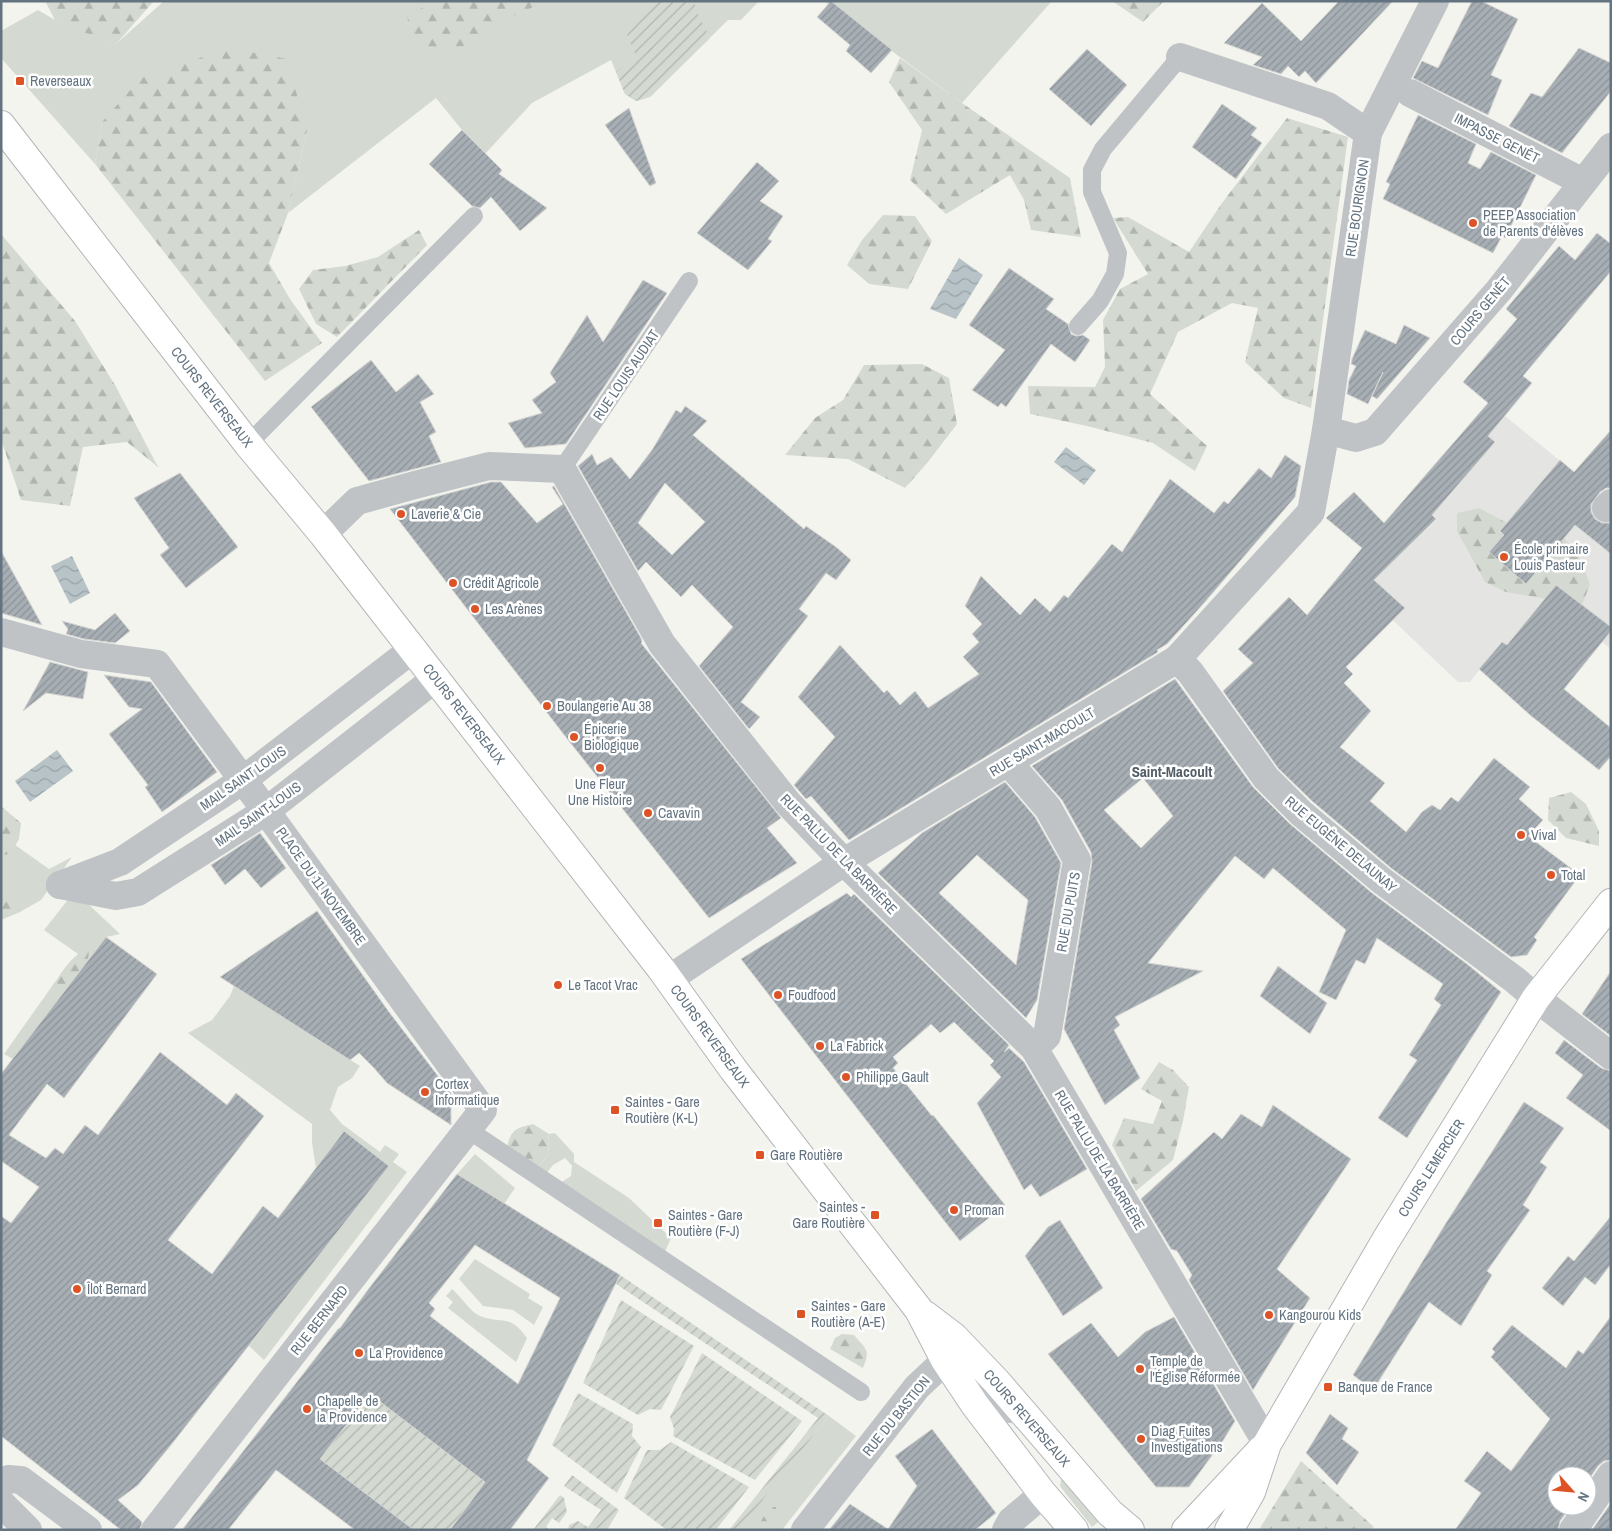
<svg xmlns="http://www.w3.org/2000/svg" width="1612" height="1531" viewBox="0 0 1612 1531" font-family="'Archivo Narrow',sans-serif">
<defs>
<pattern id="forest-firs" width="22" height="20" patternUnits="userSpaceOnUse" patternTransform="scale(1.25)"><rect width="22" height="20" fill="#d4dad1"/><path d="M5 1l3.5 6h-7zM16 11l3.5 6h-7z" fill="#b0b5af"/></pattern>
<pattern id="garden-furrows" width="10" height="10" patternUnits="userSpaceOnUse" patternTransform="scale(1.25)"><rect width="10" height="10" fill="#d4dad1"/><path d="M-1 1l2-2M0 10L10 0M9 11l2-2" fill="none" stroke="#b0b5af"/></pattern>
<pattern id="water-waves" width="16" height="10" patternUnits="userSpaceOnUse" patternTransform="scale(1.25)"><rect width="16" height="10" fill="#b7c3c7"/><path d="M0 5q4-4 8 0t8 0" fill="none" stroke="#98a3a7"/></pattern>
<pattern id="building-hatch" width="6" height="6" patternUnits="userSpaceOnUse" patternTransform="scale(1.25)"><rect width="6" height="6" fill="#a7afb4"/><path d="M-1 1l2-2M0 6l6-6M5 7l2-2" fill="none" stroke="#8c9398"/></pattern>
</defs>
<rect width="100%" height="100%" fill="#f4f4ef"/>
<polygon fill="#e4e5e3" points="1505,416 1601,494 1611,511 1611,649 1545,598 1507,645 1501,642 1470,682 1458,682 1383,611 1359,594 1436,520 1432,515 1495,442 1488,436"/>
<g fill="#d4dad1">
<polygon points="164,1 763,1 758,2 741,20 728,20 650,97 636,101 625,94 611,60 532,103 485,154 462,130 436,98 288,213 307,131 102,122 95,164 1,58 1,31 38,10 55,20 117,43"/>
<polygon points="824,1 1052,1 962,103"/>
<polygon points="1,835 49,869 72,857 41,900 20,912 1,920"/>
<polygon points="76,899 86,902 120,934 106,937 13,1059 4,1054 50,989 78,954 44,930 67,901"/>
<polygon points="234,986 360,1066 352,1078 338,1087 330,1110 342,1124 380,1152 385,1145 399,1154 393,1162 407,1172 264,1360 249,1346 389,1166 344,1131 316,1168 312,1143 312,1124 188,1033 212,1020 230,996"/>
<polygon points="555,1133 574,1154 574,1162 629,1198 671,1238 665,1252 560,1183 571,1176 572,1166 565,1158 553,1165 546,1174 537,1169 549,1154 548,1141 549,1134"/>
<polygon points="475,1154 515,1188 504,1204 457,1174"/>
<polygon points="475,1259 530,1294 528,1298 543,1307 534,1325 513,1310 483,1306 459,1279"/>
<path d="M452 1289C462 1297 469 1311 480 1316 504 1325 509 1313 527 1338L516 1362 448 1308 453 1302 446 1296Z"/>
<polygon points="829,1416 856,1436 782,1530 738,1530"/>
<polygon points="1068,1478 1101,1520 1092,1527 1060,1486 1061,1480"/>
</g>
<g fill="url(#forest-firs)">
<polygon points="45,1 154,1 117,43 83,32 55,20"/>
<polygon points="435,1 547,1 506,19 472,45 431,51 413,47 407,16"/>
<polygon points="1112,1 1164,1 1143,22"/>
<polygon points="229,48 287,59 307,131 288,213 269,263 290,299 322,343 265,381 95,164 102,122 141,78"/>
<polygon points="900,58 962,103 1070,178 1081,237 1031,230 1024,200 1010,175 946,214 910,180 922,130 889,82"/>
<polygon points="1287,118 1348,137 1311,408 1284,398 1245,362 1258,308 1232,303 1178,332 1150,394 1207,446 1195,471 1153,443 1087,426 1030,414 1028,386 1095,387 1105,367 1103,320 1120,289 1148,274 1113,218 1128,217 1189,252 1222,203"/>
<polygon points="883,215 915,216 932,241 908,289 869,284 847,265 862,240"/>
<polygon points="419,230 427,245 337,337 316,324 299,289 313,270 345,266 378,257"/>
<polygon points="1,234 75,321 115,385 158,467 127,442 83,447 70,506 21,500 1,439"/>
<polygon points="922,364 949,378 957,424 928,462 905,488 848,459 785,455 815,418 843,400 864,365"/>
<polygon points="1479,508 1507,523 1564,538 1578,554 1590,584 1582,605 1506,592 1485,582 1457,531 1457,513"/>
<polygon points="1571,792 1586,804 1599,831 1599,846 1566,838 1548,820 1549,798"/>
<polygon points="1,806 21,823 19,839 11,853 1,856"/>
<polygon points="1,887 14,899 9,916 1,920"/>
<path d="M89 950 88 960 59 998H53L50 989C61 975 71 953 89 950Z"/>
<polygon points="1159,1062 1173,1070 1189,1087 1183,1121 1173,1160 1136,1191 1112,1145 1124,1118 1153,1124 1162,1101 1141,1089"/>
<path d="M533 1124 549 1134 548 1141 549 1154 537 1169 507 1148C511 1129 516 1128 533 1124Z"/>
<path d="M842 1334 854 1335C866 1349 871 1350 863 1368L830 1349 835 1338Z"/>
<polygon points="1301,1461 1374,1527 1369,1530 1262,1530 1260,1528"/>
<polygon points="769,1507 776,1507 776,1520 771,1530 756,1530"/>
</g>
<g fill="url(#garden-furrows)">
<polygon points="656,1 695,1 695,9 710,38 650,97 636,101 625,94 616,72 636,56 627,35"/>
<polygon points="620,1275 829,1416 739,1530 729,1530 818,1418 616,1284"/>
<polygon points="621,1300 694,1346 661,1410 650,1409 638,1415 583,1383"/>
<polygon points="702,1353 802,1421 755,1480 673,1436 674,1429 670,1417"/>
<polygon points="578,1393 633,1424 632,1436 641,1447 617,1493 552,1445"/>
<polygon points="370,1394 485,1482 450,1530 414,1530 320,1459"/>
<polygon points="671,1442 749,1487 716,1530 667,1530 624,1498 647,1450 660,1450"/>
<polygon points="572,1475 619,1510 607,1530 568,1530 569,1525 578,1521 588,1527 601,1510 564,1486"/>
<polygon points="560,1495 564,1498 567,1512 559,1523 552,1518 546,1527 549,1530 533,1530"/>
</g>
<g fill="url(#water-waves)">
<polygon points="959,258 983,275 956,319 930,309"/>
<polygon points="1066,447 1096,470 1084,485 1054,462"/>
<polygon points="72,556 90,593 70,604 51,566"/>
<polygon points="57,750 73,771 30,802 15,781"/>
</g>
<g fill="url(#building-hatch)" stroke="#d5d5d2" fill-rule="evenodd">
<polygon points="831,1 892,50 871,73 846,51 850,45 817,17"/>
<polygon points="1339,1 1393,1 1316,83 1305,71 1299,77 1288,66 1281,74 1253,65 1262,57 1224,43 1262,3 1301,41"/>
<polygon points="1472,1 1481,1 1518,19 1491,75 1502,80 1488,115 1413,78 1422,61 1438,68"/>
<polygon points="1579,48 1611,63 1611,91 1562,153 1509,126 1531,93 1542,97"/>
<polygon points="1087,49 1127,85 1091,126 1049,89"/>
<polygon points="1222,104 1257,128 1251,135 1262,143 1236,179 1192,147"/>
<polygon points="629,108 656,183 650,186 605,125"/>
<polygon points="1418,115 1476,144 1468,163 1480,169 1491,152 1536,175 1505,238 1502,236 1493,253 1383,199 1390,184 1386,182"/>
<polygon points="462,130 502,170 499,174 547,208 520,231 491,197 480,208 472,206 429,164"/>
<polygon points="757,162 779,181 760,201 783,216 768,239 772,241 748,270 697,233"/>
<polygon points="1597,233 1611,244 1611,271 1523,376 1532,383 1488,436 1495,442 1432,515 1436,519 1374,580 1405,608 1346,667 1353,674 1344,683 1371,711 1340,747 1385,783 1370,801 1406,832 1422,812 1432,805 1440,810 1451,797 1458,802 1494,758 1530,787 1519,799 1543,820 1528,836 1580,875 1534,937 1537,940 1527,955 1511,957 1391,868 1312,801 1278,768 1223,691 1253,663 1238,649 1289,597 1307,615 1362,548 1326,518 1354,492 1384,523 1488,403 1463,382 1517,319 1506,309 1559,246 1575,260"/>
<polygon points="1009,268 1054,299 1046,309 1068,324 1071,334 1076,336 1083,335 1090,340 1075,362 1051,344 1006,407 1001,403 998,407 972,390 1005,350 969,325"/>
<polygon points="643,280 667,293 566,444 525,448 508,423 542,413 532,400 556,382 550,373 587,315 603,342"/>
<polygon points="1404,325 1430,338 1377,399 1372,396 1383,372 1368,404 1347,394 1349,380 1356,366 1351,364 1352,359 1365,330 1396,344"/>
<polygon points="371,360 396,392 418,374 434,394 420,402 436,432 429,436 441,462 369,481 311,407"/>
<path d="M685 406 707 421 693 435 804 529 806 526 836 547 851 560 836 580 826 573 799 609 808 616 741 702 760 717 749 729 699 666 733 627 692 585 681 597 646 562 638 571 578 466 592 454 597 465 611 457 630 479 652 450 676 410 681 413ZM665 483 705 522 672 555 638 523Z"/>
<polygon points="1611,430 1611,488 1606,488 1600,492 1591,504 1591,512 1595,519 1602,523 1611,523 1611,554 1575,525 1526,584 1489,552 1504,535 1500,531 1560,460 1574,472"/>
<polygon points="1285,455 1301,466 1295,497 1204,603 1167,644 1157,650 1158,652 849,840 811,796 806,799 794,785 835,737 798,697 840,645 884,693 887,690 900,705 915,691 928,708 979,674 963,657 979,642 972,634 982,624 965,606 981,576 1020,615 1035,598 1050,612 1064,595 1068,598 1112,544 1122,552 1170,479 1214,513 1224,501 1228,504 1259,468 1271,478"/>
<polygon points="180,473 238,547 186,588 160,555 169,548 134,498"/>
<polygon points="491,482 501,482 537,523 563,504 552,487 554,486 641,638 642,642 641,643 781,818 767,828 797,863 709,918 565,736 390,509"/>
<polygon points="1,551 42,625 1,613"/>
<polygon points="1556,585 1611,627 1611,631 1564,689 1611,728 1611,756 1599,770 1530,715 1479,669 1502,642 1507,645"/>
<polygon points="115,613 130,631 115,643 84,639 66,634 68,629 62,621 95,630"/>
<polygon points="50,662 88,672 83,699 46,693 23,711"/>
<polygon points="104,675 151,682 217,772 162,812 145,787 148,785 109,734 142,709 129,707"/>
<path d="M1175 679 1253 787 1290 824 1372 893 1467 964 1501 992 1407 1138 1378 1118 1417 1060 1409 1055 1441 1005 1434 999 1443 984 1377 938 1365 964 1356 960 1336 1000 1319 992 1346 930 1273 868 1264 879 1235 856 1148 963 1203 971 1115 1017 1120 1025 1114 1030 1140 1078 1105 1105 1064 1029 1092 862 1091 852 1062 800 1032 766ZM1143 778 1173 816 1141 848 1104 810Z"/>
<path d="M1005 782 1035 817 1061 863 1037 1000 1026 1018 878 873 922 833ZM977 855 1028 900 1016 965 939 893Z"/>
<polygon points="260,833 286,868 261,888 245,869 225,885 211,865"/>
<polygon points="847,893 851,897 854,894 1009,1045 1004,1052 1009,1048 1024,1062 1087,1169 1040,1197 1031,1184 1024,1190 977,1103 1001,1077 990,1065 994,1061 954,1022 940,1033 931,1024 893,1057 898,1063 893,1068 932,1116 933,1115 1005,1205 960,1241 741,959"/>
<polygon points="317,911 389,1012 451,1093 451,1125 387,1083 374,1068 359,1053 350,1060 220,977"/>
<polygon points="106,937 157,974 64,1098 47,1084 9,1135 46,1158 55,1148 63,1154 85,1125 98,1135 160,1052 227,1105 236,1093 264,1116 168,1240 212,1274 263,1206 278,1218 344,1131 389,1166 171,1445 138,1485 118,1500 142,1522 140,1530 121,1530 1,1436 1,1216 11,1223 39,1187 1,1161 1,1074"/>
<polygon points="1278,966 1327,1003 1310,1034 1260,996"/>
<polygon points="1611,971 1611,1036 1582,1014"/>
<polygon points="1564,1040 1601,1068 1611,1071 1611,1131 1566,1098 1583,1075 1555,1053"/>
<polygon points="1524,1102 1564,1128 1540,1162 1547,1167 1523,1205 1530,1210 1487,1271 1492,1275 1461,1326 1429,1302 1373,1390 1353,1375 1446,1223"/>
<polygon points="1273,1105 1351,1159 1277,1269 1310,1298 1253,1390 1190,1282 1189,1280 1192,1275 1177,1251 1171,1249 1141,1199 1214,1132 1222,1139 1241,1114 1262,1127"/>
<path d="M457 1174 620 1275 527 1460 549 1478 510 1530H450L485 1482 370 1394 320 1459 414 1530H355L276 1470 228 1530H182L338 1329 340 1328 367 1291ZM475 1245 560 1298 518 1384 430 1316 435 1309 429 1303Z"/>
<polygon points="1611,1216 1611,1264 1595,1285 1585,1277 1563,1306 1542,1288 1568,1256 1574,1261"/>
<polygon points="1060,1220 1103,1288 1063,1316 1025,1256 1048,1227"/>
<polygon points="1611,1316 1611,1460 1604,1461 1598,1466 1587,1482 1587,1476 1557,1476 1557,1506 1571,1506 1560,1521 1558,1530 1455,1530 1481,1493 1464,1481 1487,1451 1511,1471 1550,1419 1491,1357 1495,1352 1492,1349 1512,1325 1566,1368 1578,1350 1583,1354"/>
<polygon points="1174,1317 1235,1421 1224,1439 1189,1487 1156,1487 1048,1354 1091,1323 1118,1357 1145,1332"/>
<polygon points="1330,1414 1348,1428 1342,1439 1359,1452 1337,1485 1306,1453"/>
<polygon points="932,1429 996,1513 975,1530 829,1530 850,1504 888,1529 917,1486 895,1456"/>
<polygon points="1611,1503 1611,1530 1592,1530"/>
</g>
<g fill="none" stroke-linecap="round" stroke-linejoin="round">
<g stroke="#b1b6ba" stroke-width="30">
<g id="secondary">
<polyline points="1,125 248,444 323,534 662,970 733,1069 919,1310 945,1360 975,1405 1043,1494 1074,1530"/>
<polyline points="925,1315 954,1337 996,1381 1110,1513 1130,1530"/>
<polyline points="1186,1530 1261,1450"/>
<polyline points="1229,1530 1251,1492 1267,1444 1386,1240 1536,998 1611,903"/>
</g>
</g>
<g stroke="#bfc3c6" stroke-width="18">
<polyline points="1078,326 1100,301 1115,274 1118,253 1092,192 1092,170 1103,149 1180,57"/>
<polyline points="248,444 474,216"/>
<polyline points="562,469 689,281"/>
<polyline points="467,1129 861,1392"/>
</g>
<g stroke="#bfc3c6" stroke-width="28">
<polyline points="1180,57 1328,106 1368,133"/>
<polyline points="1410,93 1583,182"/>
<polyline points="1326,430 1356,438 1375,432 1499,290 1611,147"/>
<polyline points="1606,508 1611,503"/>
<polyline points="323,534 357,501 415,485 489,466 562,469 662,644 788,803 844,862 1034,1048 1267,1444"/>
<polyline points="1,632 81,654 157,664 266,811 483,1110 155,1530"/>
<polyline points="1008,762 1048,808 1077,860 1047,1036 1034,1048"/>
<polyline points="60,885 116,896 138,892 266,811 436,678"/>
<polyline points="60,885 120,862 243,780 413,649"/>
<polyline points="1536,998 1611,1056"/>
<polyline points="1,1484 8,1479 21,1480 88,1530"/>
<polyline points="1,1503 28,1530"/>
<polyline points="805,1530 917,1387 949,1357 953,1355 956,1357 995,1403 1003,1408 1021,1410"/>
<polyline points="1006,1530 1011,1521 1043,1494"/>
<polyline points="1573,1530 1611,1475"/>
</g>
<g stroke="#bfc3c6" stroke-width="28">
<polyline points="1177,659 1190,672 1266,778 1301,813 1381,880 1515,980 1536,998"/>
<polyline points="669,979 844,862 1177,659 1311,512 1326,430 1368,133 1435,1"/>
</g>
<use href="#secondary" stroke="#fff" stroke-width="28"/>
</g>
<g fill="#dd5326" stroke="#fff" stroke-width="2">
<rect x="15" y="76" width="10" height="10" rx="2.5"/>
<circle cx="1473" cy="223" r="5"/>
<circle cx="401" cy="514" r="5"/>
<circle cx="1504" cy="557" r="5"/>
<circle cx="453" cy="583" r="5"/>
<circle cx="475" cy="609" r="5"/>
<circle cx="547" cy="706" r="5"/>
<circle cx="574" cy="737" r="5"/>
<circle cx="600" cy="768" r="5"/>
<circle cx="648" cy="813" r="5"/>
<circle cx="1521" cy="835" r="5"/>
<circle cx="1551" cy="875" r="5"/>
<circle cx="558" cy="985" r="5"/>
<circle cx="778" cy="995" r="5"/>
<circle cx="820" cy="1046" r="5"/>
<circle cx="846" cy="1077" r="5"/>
<circle cx="425" cy="1092" r="5"/>
<rect x="610" y="1105" width="10" height="10" rx="2.5"/>
<rect x="755" y="1150" width="10" height="10" rx="2.5"/>
<circle cx="954" cy="1210" r="5"/>
<rect x="870" y="1210" width="10" height="10" rx="2.5"/>
<rect x="653" y="1218" width="10" height="10" rx="2.5"/>
<circle cx="77" cy="1289" r="5"/>
<rect x="796" y="1309" width="10" height="10" rx="2.5"/>
<circle cx="1269" cy="1315" r="5"/>
<circle cx="359" cy="1353" r="5"/>
<circle cx="1140" cy="1369" r="5"/>
<rect x="1323" y="1382" width="10" height="10" rx="2.5"/>
<circle cx="307" cy="1409" r="5"/>
<circle cx="1141" cy="1439" r="5"/>
</g>
<g text-anchor="middle" dominant-baseline="central" stroke-width="5" stroke-linejoin="round" paint-order="stroke">
<g font-size="14" fill="#637380" stroke="#fff" text-anchor="start">
<text x="30" y="81">Reverseaux</text>
<text x="1483" y="215">PEEP Association<tspan x="1483" dy="16">de Parents d'élèves</tspan></text>
<text x="411" y="514">Laverie &amp; Cie</text>
<text x="1514" y="549">École primaire<tspan x="1514" dy="16">Louis Pasteur</tspan></text>
<text x="463" y="583">Crédit Agricole</text>
<text x="485" y="609">Les Arènes</text>
<text x="557" y="706">Boulangerie Au 38</text>
<text x="584" y="729">Épicerie<tspan x="584" dy="16">Biologique</tspan></text>
<text x="600" y="784" text-anchor="middle">Une Fleur<tspan x="600" dy="16">Une Histoire</tspan></text>
<text x="658" y="813">Cavavin</text>
<text x="1531" y="835">Vival</text>
<text x="1561" y="875">Total</text>
<text x="568" y="985">Le Tacot Vrac</text>
<text x="788" y="995">Foudfood</text>
<text x="830" y="1046">La Fabrick</text>
<text x="856" y="1077">Philippe Gault</text>
<text x="435" y="1084">Cortex<tspan x="435" dy="16">Informatique</tspan></text>
<text x="625" y="1102">Saintes - Gare<tspan x="625" dy="16">Routière (K-L)</tspan></text>
<text x="770" y="1155">Gare Routière</text>
<text x="865" y="1207" text-anchor="end">Saintes -<tspan x="865" dy="16">Gare Routière</tspan></text>
<text x="964" y="1210">Proman</text>
<text x="668" y="1215">Saintes - Gare<tspan x="668" dy="16">Routière (F-J)</tspan></text>
<text x="87" y="1289">Îlot Bernard</text>
<text x="811" y="1306">Saintes - Gare<tspan x="811" dy="16">Routière (A-E)</tspan></text>
<text x="1279" y="1315">Kangourou Kids</text>
<text x="369" y="1353">La Providence</text>
<text x="1150" y="1361">Temple de<tspan x="1150" dy="16">l'Église Réformée</tspan></text>
<text x="1338" y="1387">Banque de France</text>
<text x="317" y="1401">Chapelle de<tspan x="317" dy="16">la Providence</tspan></text>
<text x="1151" y="1431">Diag Fuites<tspan x="1151" dy="16">Investigations</tspan></text>
</g>
<g font-size="14" fill="#637380" stroke="#fff">
<text transform="translate(1497 138) rotate(27)">IMPASSE GENÊT</text>
<text transform="translate(1357 208) rotate(-82)">RUE BOURIGNON</text>
<text transform="translate(1480 311) rotate(-50)">COURS GENÊT</text>
<text transform="translate(626 375) rotate(-56)">RUE LOUIS AUDIAT</text>
<text transform="translate(212 397) rotate(52)">COURS REVERSEAUX</text>
<text transform="translate(464 714) rotate(52)">COURS REVERSEAUX</text>
<text transform="translate(1042 742) rotate(-31)">RUE SAINT-MACOULT</text>
<text transform="translate(243 778) rotate(-35)">MAIL SAINT LOUIS</text>
<text transform="translate(258 814) rotate(-35)">MAIL SAINT-LOUIS</text>
<text transform="translate(1341 844) rotate(40)">RUE EUGÈNE DELAUNAY</text>
<text transform="translate(839 854) rotate(46)">RUE PALLU DE LA BARRIÈRE</text>
<text transform="translate(321 886) rotate(54)">PLACE DU 11 NOVEMBRE</text>
<text transform="translate(1068 912) rotate(-80)">RUE DU PUITS</text>
<text transform="translate(710 1036) rotate(54)">COURS REVERSEAUX</text>
<text transform="translate(1100 1160) rotate(59)">RUE PALLU DE LA BARRIÈRE</text>
<text transform="translate(1431 1168) rotate(-58)">COURS LEMERCIER</text>
<text transform="translate(319 1320) rotate(-52)">RUE BERNARD</text>
<text transform="translate(896 1416) rotate(-51)">RUE DU BASTION</text>
<text transform="translate(1027 1418) rotate(49)">COURS REVERSEAUX</text>
</g>
<g font-size="15" font-weight="bold" fill="#515c65" stroke="#fff">
<text x="1172" y="771">Saint-Macoult</text>
</g>
</g>
<rect width="1612" height="1531" fill="none" stroke="#637380" stroke-width="5"/>
<g transform="translate(1572 1491) rotate(117)"><circle r="24" fill="#ffffff" stroke="#c1c7cc"/>
<path d="M0-4L9 19L0 12L-9 19Z" fill="#dd5326"/>
<text y="-8" font-size="14" font-weight="bold" text-anchor="middle" fill="#637380">N</text>
</g>
</svg>
